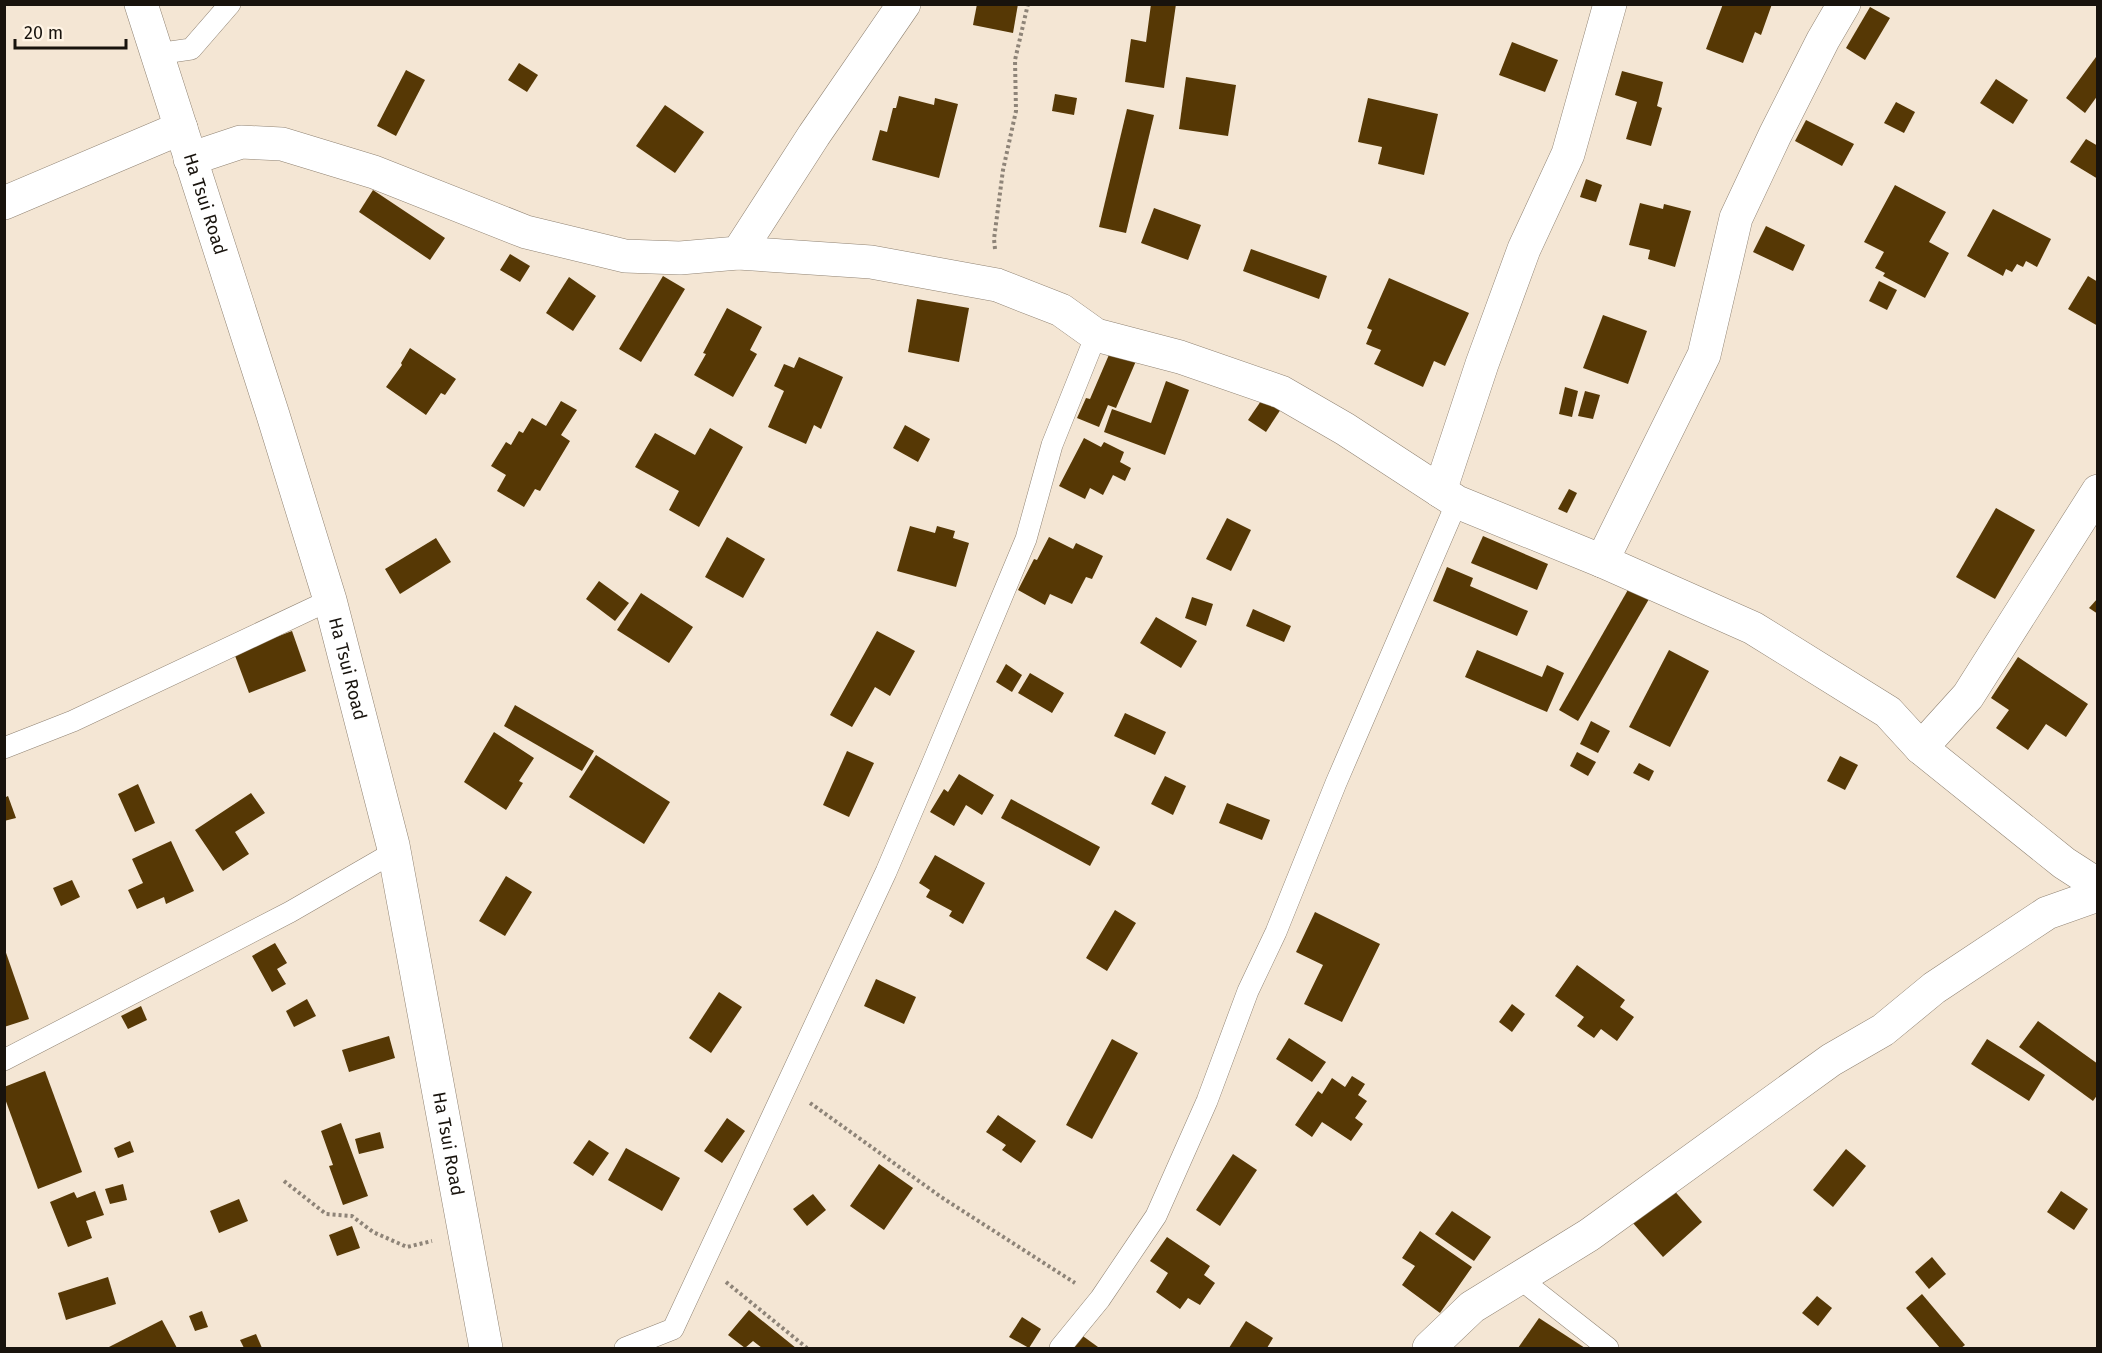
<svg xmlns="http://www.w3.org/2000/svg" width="2102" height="1353" viewBox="0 0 2102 1353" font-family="'Fira Sans',sans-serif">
<rect width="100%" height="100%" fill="#f4e6d4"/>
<g fill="#563805">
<polygon points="977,4 1018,4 1013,33 973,25"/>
<polygon points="1151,4 1176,4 1164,88 1125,82 1131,39 1146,42"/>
<polygon points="1723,4 1772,4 1761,35 1755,32 1743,63 1706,49"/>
<polygon points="1870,7 1890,18 1865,60 1846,48"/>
<polygon points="1512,42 1558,60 1545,92 1499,75"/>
<polygon points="2096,57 2098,59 2098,95 2085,113 2066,98"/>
<polygon points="519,63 538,75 527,92 508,80"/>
<polygon points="406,70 425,80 396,136 377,126"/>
<polygon points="1622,71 1663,82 1657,106 1662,108 1651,146 1626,139 1637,102 1615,95"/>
<polygon points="1186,77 1236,85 1228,136 1179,129"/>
<polygon points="1996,79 2028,100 2013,124 1980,103"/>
<polygon points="1055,94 1077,98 1074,115 1052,111"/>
<polygon points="899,96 934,105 935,98 958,104 939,178 872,160 880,130 887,132 893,108 896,108"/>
<polygon points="1368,98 1438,114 1424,175 1378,164 1382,147 1358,142"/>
<polygon points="1896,102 1915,112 1904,133 1884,123"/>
<polygon points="665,105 704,132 675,173 636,146"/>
<polygon points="1127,109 1154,115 1126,233 1099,227"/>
<polygon points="1806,120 1854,144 1842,166 1795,141"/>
<polygon points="2086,139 2098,146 2098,179 2070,162"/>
<polygon points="1586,179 1602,185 1596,202 1580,197"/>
<polygon points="1895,185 1946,212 1929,242 1949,253 1925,298 1883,276 1885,273 1875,268 1884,252 1864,242"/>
<polygon points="373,190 445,238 430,260 359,212"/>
<polygon points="1640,203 1663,209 1664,204 1691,211 1675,267 1648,259 1650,250 1629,245"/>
<polygon points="1154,208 1201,225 1188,260 1141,243"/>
<polygon points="1993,209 2051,239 2037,267 2026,261 2023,267 2017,264 2012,272 2006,269 2003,276 1967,256"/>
<polygon points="1766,226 1805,245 1793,271 1753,252"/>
<polygon points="1251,249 1327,276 1319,299 1243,271"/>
<polygon points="510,254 530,266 520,282 500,270"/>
<polygon points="663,276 685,289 641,362 619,349"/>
<polygon points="2088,276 2098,282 2098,326 2068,309"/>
<polygon points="569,277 596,296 573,331 546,313"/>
<polygon points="1389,278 1469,313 1445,366 1434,361 1423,387 1374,364 1381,350 1366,344 1372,330 1367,328"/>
<polygon points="1879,281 1897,290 1887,310 1869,301"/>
<polygon points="917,299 969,308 959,362 908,352"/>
<polygon points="727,308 762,327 750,350 757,354 733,397 694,375 706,354 703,353"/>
<polygon points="1603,315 1647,331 1628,384 1583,368"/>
<polygon points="410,348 456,379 445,395 441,393 426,415 386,387 402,365 401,363"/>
<polygon points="1111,350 1136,361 1116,408 1108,405 1099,427 1077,418 1086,398 1090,399"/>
<polygon points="799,357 843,377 821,429 814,425 806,444 768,427 784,391 774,386 784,364 794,368"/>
<polygon points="1166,381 1189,390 1165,455 1104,432 1112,409 1151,423"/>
<polygon points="1565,387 1578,391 1572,417 1559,414"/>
<polygon points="1585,391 1600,395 1593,419 1578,416"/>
<polygon points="1263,398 1281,409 1266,432 1248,420"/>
<polygon points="561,401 577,410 561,435 570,441 540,491 535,489 524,507 497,491 506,475 491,466 506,442 511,445 519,431 523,433 532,418 546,426"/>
<polygon points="905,425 930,439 918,462 893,448"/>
<polygon points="710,428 743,447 699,527 669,510 679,491 635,467 655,433 695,455"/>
<polygon points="1084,438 1101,447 1104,442 1124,452 1120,462 1131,468 1125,481 1113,475 1103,495 1090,488 1085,499 1059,486"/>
<polygon points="1569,489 1577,493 1567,513 1558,509"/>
<polygon points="1996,508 2035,530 1995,599 1956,577"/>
<polygon points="1227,518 1251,530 1231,571 1206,559"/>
<polygon points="910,526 935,533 937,526 955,531 953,538 969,543 956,587 897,571"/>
<polygon points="1483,536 1548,564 1537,590 1471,563"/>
<polygon points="727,537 765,559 743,598 705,577"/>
<polygon points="1049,537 1073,549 1076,543 1103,556 1092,579 1086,577 1072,604 1050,594 1045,605 1018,590 1034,559 1037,560"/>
<polygon points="436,538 451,562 400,594 385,569"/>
<polygon points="1447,567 1473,578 1470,586 1528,611 1517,636 1433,601"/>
<polygon points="599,581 629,603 615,621 586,599"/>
<polygon points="1629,588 1649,599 1578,721 1559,710"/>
<polygon points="641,593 693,627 669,663 617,630"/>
<polygon points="1192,597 1213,604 1206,626 1185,618"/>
<polygon points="2098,598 2098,614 2089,608"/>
<polygon points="1253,609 1291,626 1284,642 1246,626"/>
<polygon points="1156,617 1197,641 1181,668 1140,643"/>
<polygon points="292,631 306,671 249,693 234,653"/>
<polygon points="877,631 915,651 890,696 875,687 852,727 830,715"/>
<polygon points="1477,650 1542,677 1547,665 1564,673 1547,712 1465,677"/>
<polygon points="1669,650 1709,671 1670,747 1629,727"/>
<polygon points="2018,657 2088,704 2066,737 2046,724 2028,750 1996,728 2009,710 1991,698"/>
<polygon points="1006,664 1022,675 1012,692 996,682"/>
<polygon points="1030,673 1064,693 1052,713 1018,693"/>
<polygon points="515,705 594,751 582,771 504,726"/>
<polygon points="1125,713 1166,732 1155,755 1114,736"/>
<polygon points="1591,721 1610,731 1598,753 1580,744"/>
<polygon points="494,732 534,758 519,781 523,783 506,810 464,782"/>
<polygon points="847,751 874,763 849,817 823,805"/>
<polygon points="1577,752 1596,762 1588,776 1570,766"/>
<polygon points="596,755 670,802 644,844 569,797"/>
<polygon points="1840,756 1858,765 1845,790 1827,781"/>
<polygon points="1639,763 1654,771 1649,781 1633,773"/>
<polygon points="959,774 994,795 982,815 966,805 954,826 930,812 944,789 948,792"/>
<polygon points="1165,776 1186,786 1173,815 1151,804"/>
<polygon points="138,784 155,823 135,832 118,794"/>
<polygon points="251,793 265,813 235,832 249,854 223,871 195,830"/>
<polygon points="8,796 16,818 4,821 4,798"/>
<polygon points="1011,799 1100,847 1090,866 1001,818"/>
<polygon points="1227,803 1270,820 1262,840 1219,823"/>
<polygon points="171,841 194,891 166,904 164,897 137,909 128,890 143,883 132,859"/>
<polygon points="935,855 985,883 963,924 949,916 952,911 926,897 930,890 919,883"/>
<polygon points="506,876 532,892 505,936 479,921"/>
<polygon points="72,880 80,897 61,906 53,888"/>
<polygon points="1115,910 1136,923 1107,971 1086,958"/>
<polygon points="1315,912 1380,944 1342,1022 1304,1004 1323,965 1296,952"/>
<polygon points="275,943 287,963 277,969 286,984 272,992 252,956"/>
<polygon points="4,947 29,1019 4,1027"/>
<polygon points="1577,965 1625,1000 1620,1007 1634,1017 1617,1041 1601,1029 1594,1038 1577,1026 1584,1017 1555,996"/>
<polygon points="876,979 916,997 904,1024 864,1006"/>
<polygon points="719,992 742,1007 711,1053 689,1038"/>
<polygon points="307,999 316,1016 294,1027 286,1011"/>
<polygon points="1512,1004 1525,1014 1512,1032 1499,1022"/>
<polygon points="141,1006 147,1020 128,1029 121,1016"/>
<polygon points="2038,1021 2098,1064 2098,1094 2093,1101 2019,1047"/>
<polygon points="389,1036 395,1058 349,1072 342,1050"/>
<polygon points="1289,1038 1326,1062 1312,1082 1276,1059"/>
<polygon points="1112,1039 1138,1053 1092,1139 1066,1125"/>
<polygon points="1987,1039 2045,1075 2029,1101 1971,1064"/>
<polygon points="45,1071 82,1172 38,1189 4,1096 4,1087"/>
<polygon points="1352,1076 1365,1084 1358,1095 1367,1101 1355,1118 1363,1124 1351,1141 1322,1122 1312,1137 1295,1125 1318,1091 1322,1094 1332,1078 1345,1087"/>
<polygon points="998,1115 1036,1141 1021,1163 1002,1150 1006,1145 986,1132"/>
<polygon points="727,1118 745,1131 722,1163 704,1151"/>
<polygon points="341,1123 368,1196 343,1205 329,1166 333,1165 321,1131"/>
<polygon points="380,1132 384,1148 359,1154 355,1139"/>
<polygon points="589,1140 609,1153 593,1176 573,1163"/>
<polygon points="130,1141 134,1152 118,1158 114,1148"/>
<polygon points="626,1148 680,1178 662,1211 608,1180"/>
<polygon points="1846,1149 1866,1166 1833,1207 1813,1190"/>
<polygon points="1233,1154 1257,1170 1220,1226 1196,1210"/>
<polygon points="879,1164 913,1188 884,1230 850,1206"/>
<polygon points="123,1184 127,1200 110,1204 105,1189"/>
<polygon points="1671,1187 1702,1222 1663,1257 1632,1222"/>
<polygon points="95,1191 104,1215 86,1221 92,1238 68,1247 50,1202 74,1192 77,1198"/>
<polygon points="2061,1191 2088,1209 2074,1230 2047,1212"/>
<polygon points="813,1194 826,1210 807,1226 793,1209"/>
<polygon points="239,1199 248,1221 219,1233 210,1211"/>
<polygon points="1452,1211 1491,1237 1474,1261 1435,1234"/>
<polygon points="352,1226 360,1248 337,1256 329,1235"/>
<polygon points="1420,1231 1472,1267 1440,1313 1402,1285 1415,1266 1402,1258"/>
<polygon points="1167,1237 1210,1266 1204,1275 1215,1283 1200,1305 1188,1298 1180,1309 1156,1292 1168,1273 1150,1261"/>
<polygon points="1932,1257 1946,1274 1929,1289 1915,1272"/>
<polygon points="108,1277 116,1304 66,1320 58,1293"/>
<polygon points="1922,1294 1965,1345 1961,1348 1940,1348 1906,1308"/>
<polygon points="1817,1296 1832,1308 1818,1326 1802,1313"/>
<polygon points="749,1310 796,1348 762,1348 753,1341 745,1348 728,1335"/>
<polygon points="202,1311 208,1327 195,1331 189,1316"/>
<polygon points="1022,1317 1041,1329 1029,1348 1009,1337"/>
<polygon points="1539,1318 1585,1348 1518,1348"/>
<polygon points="162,1320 177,1348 107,1348"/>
<polygon points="1246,1321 1273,1338 1267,1348 1229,1348"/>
<polygon points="256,1334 262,1348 244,1348 240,1340"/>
<polygon points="1080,1334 1098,1347 1097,1348 1070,1348"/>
</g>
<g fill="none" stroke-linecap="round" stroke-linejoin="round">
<g stroke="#908373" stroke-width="22">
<g id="lane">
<polyline points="157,54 191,49 230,4"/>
<polyline points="4,748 73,721 330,600"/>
<polyline points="4,1060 290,912 394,852"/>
<polyline points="1519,1278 1608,1348"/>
<polyline points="625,1348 673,1329 886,872 933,762 1026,539 1052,445 1096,335"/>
<polyline points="1060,1348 1100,1299 1156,1216 1207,1101 1248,991 1276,932 1336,783 1457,502"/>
</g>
</g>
<g stroke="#908373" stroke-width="34">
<g id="street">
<polyline points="190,159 241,142 282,144 374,172 526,232 625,256 680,258 738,253 814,135 904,4"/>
<polyline points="4,203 181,128"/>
<polyline points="738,253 871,262 997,285 1061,310 1096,335 1180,357 1281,392 1345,429 1457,502 1602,561 1753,628 1888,712 1921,748 2064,863 2098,885"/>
<polyline points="1440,491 1482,364 1524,249 1568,154 1610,4"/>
<polyline points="1602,561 1704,355 1736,218 1775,135 1823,40 1844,4"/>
<polyline points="1921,748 1968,696 2098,491"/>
<polyline points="1429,1348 1472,1307 1589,1235 1831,1060 1883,1030 1934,988 2047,913 2098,895"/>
</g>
</g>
<g stroke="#908373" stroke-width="34">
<g id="secondary">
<path id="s1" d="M141 4 273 415 330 600 393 845 486 1348"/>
</g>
</g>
<g stroke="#8e8478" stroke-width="4" stroke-dasharray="3 3" stroke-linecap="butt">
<polyline points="995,249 994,239 1003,170 1016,111 1015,60 1028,4"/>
<polyline points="810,1103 941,1197 1075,1283"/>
<polyline points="284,1181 326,1214 352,1216 373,1232 407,1247 432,1241"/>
<polyline points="726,1282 807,1348"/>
</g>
<use href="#lane" stroke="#fff" stroke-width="21"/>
<use href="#street" stroke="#fff" stroke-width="33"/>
<use href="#secondary" stroke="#fff" stroke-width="33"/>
</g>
<g text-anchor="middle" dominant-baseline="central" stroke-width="6" stroke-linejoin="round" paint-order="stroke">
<g font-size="18" fill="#18130d" stroke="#fff4e5">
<text stroke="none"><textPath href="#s1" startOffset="210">Ha Tsui Road</textPath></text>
<text stroke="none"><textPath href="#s1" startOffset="696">Ha Tsui Road</textPath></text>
<text stroke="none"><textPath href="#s1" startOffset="1182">Ha Tsui Road</textPath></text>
</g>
</g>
<rect width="2102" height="1353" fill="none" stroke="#18130d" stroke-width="12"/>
<path d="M15 39v9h111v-9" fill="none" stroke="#18130d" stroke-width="3"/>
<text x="24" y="39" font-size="18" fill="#18130d" stroke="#fff4e5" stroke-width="4.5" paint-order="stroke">20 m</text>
</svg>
